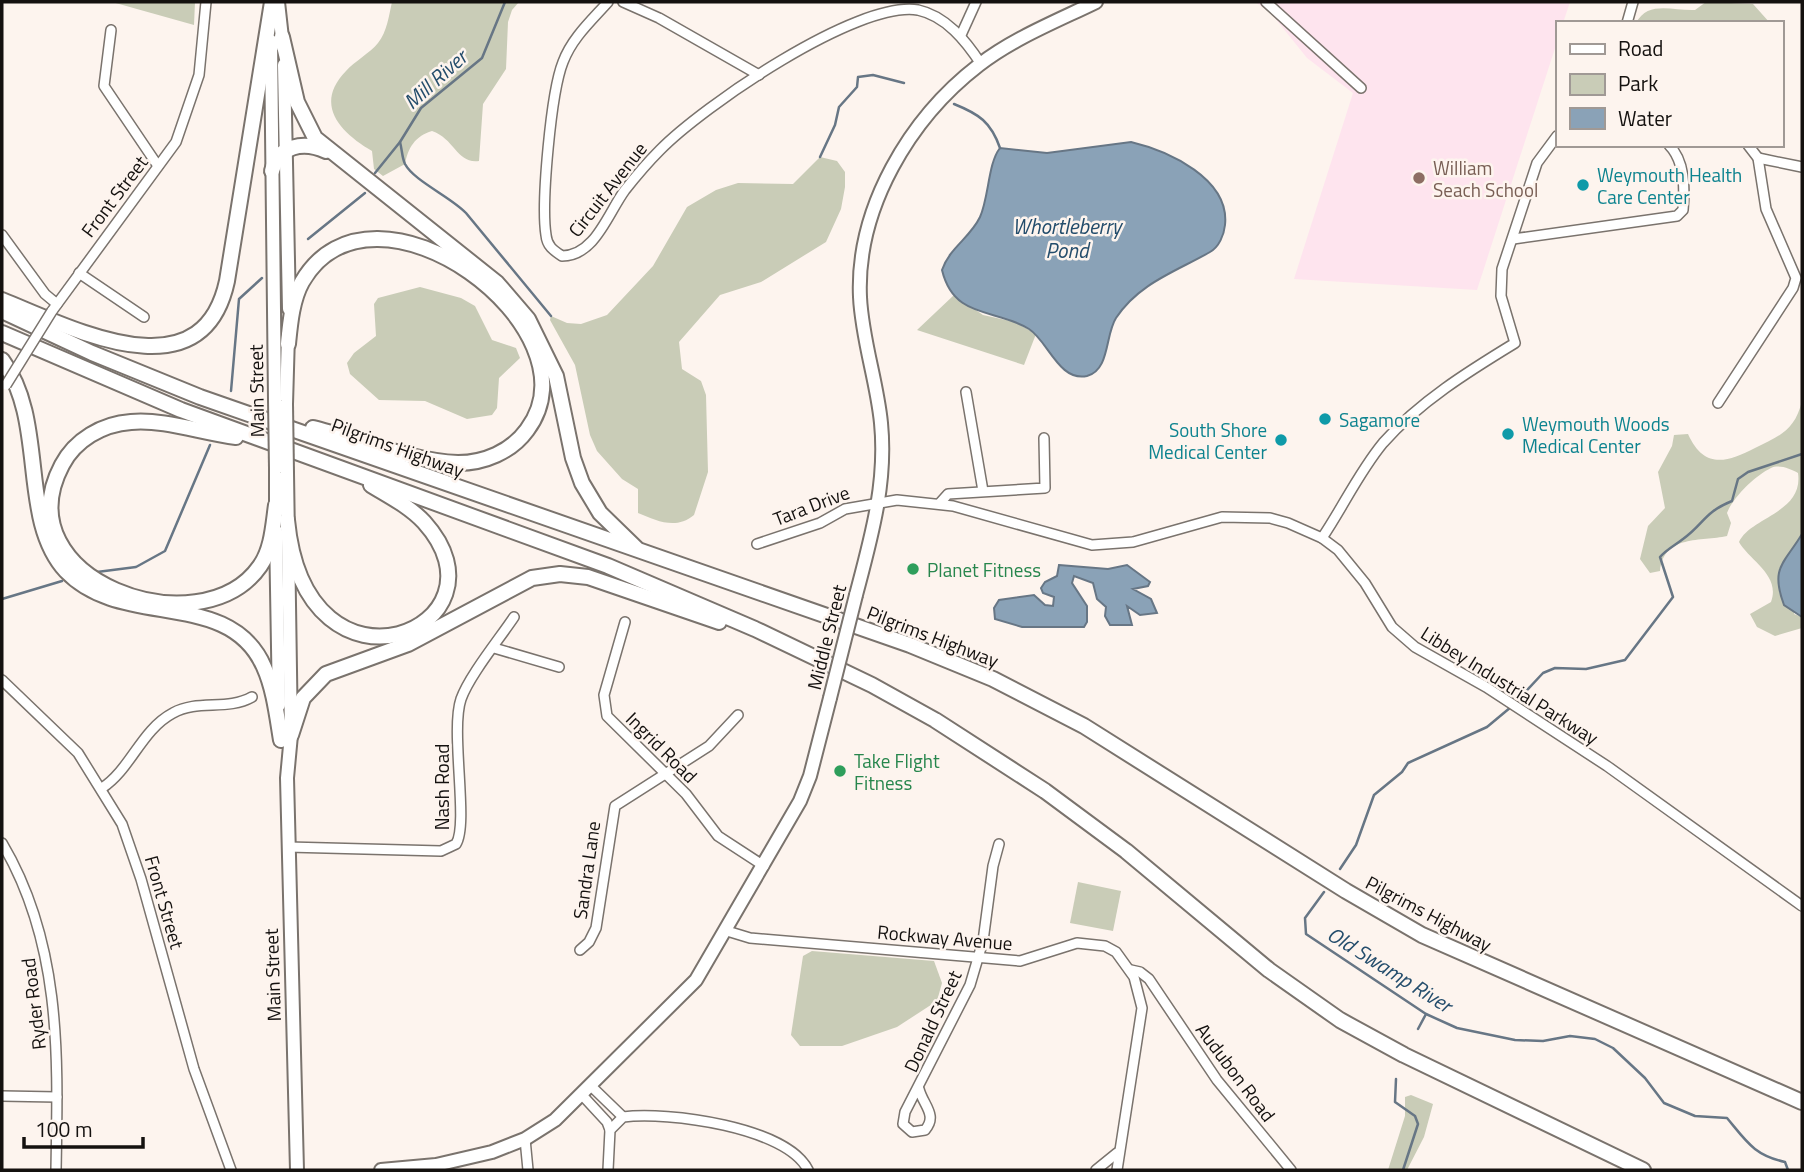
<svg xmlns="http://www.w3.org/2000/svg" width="1804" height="1172" viewBox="0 0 1804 1172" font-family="'Titillium Web',sans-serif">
<rect width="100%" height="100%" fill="#fdf4ee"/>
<polygon fill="#fee4ee" points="1255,2 1570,2 1563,23 1557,23 1557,42 1477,290 1294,279 1353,93 1307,58 1270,12"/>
<g fill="#c9ccb7">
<polygon points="112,2 195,2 194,25"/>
<path d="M392 2H519L512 10 508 22 506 69 483 104 479 161C457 164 455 139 432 131 415 136 408 148 405 164L383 176 374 169 372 151C341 133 313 105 346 71 355 61 370 53 378 43 387 32 389 15 392 2Z"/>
<path d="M1706 2 1753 4 1770 23H1636C1648 0 1673 11 1695 10Z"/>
<path d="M820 157 837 161 845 172V187L841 209 826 242 761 282 720 295 679 342 682 369 701 381 706 395 708 472 694 515C676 530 657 521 638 513V489L622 479 597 451 590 435 575 365 550 320 551 316 567 323 581 324 607 315 653 266 687 207 716 190 738 183 793 184Z"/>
<polygon points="420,287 461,298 475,306 492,340 516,348 520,358 499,378 497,408 492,415 467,419 425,401 379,400 350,374 347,363 354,353 376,336 374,304 378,298"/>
<polygon points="954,295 983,315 1015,322 1036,334 1024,365 917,330"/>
<path d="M1802 401V534L1799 539 1794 614 1802 617V628L1775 636 1757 627 1750 614 1771 602C1781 575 1749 560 1739 542 1750 517 1804 513 1798 473 1791 469 1779 464 1771 468 1756 475 1733 497 1727 513L1731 523 1727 536C1701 542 1664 534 1660 571L1650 573 1640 559 1648 526 1665 508 1658 472 1672 446 1674 435 1688 434C1704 469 1726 463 1755 448 1780 436 1795 430 1802 401Z"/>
<polygon points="1078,882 1121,891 1113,931 1070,923"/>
<polygon points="812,951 934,961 942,983 937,1001 897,1027 842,1046 800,1046 791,1035 803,956"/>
<polygon points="1411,1095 1433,1104 1424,1137 1407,1170 1388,1170 1405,1116 1405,1097"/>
</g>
<g fill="#8aa2b7" stroke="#677685" stroke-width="2">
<path d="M1131 142C1169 151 1230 179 1225 225 1224 235 1219 247 1210 252 1177 271 1139 283 1116 318 1105 335 1110 370 1087 376 1059 382 1048 341 1029 329 996 308 954 320 942 270 950 247 970 238 980 217 989 197 988 163 1000 148L1047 153Z"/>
<path d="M1802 534V617L1784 605C1770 567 1784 564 1802 534Z"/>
<polygon points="1059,565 1108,569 1127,565 1150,582 1148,586 1133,589 1151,599 1157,613 1140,615 1127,606 1132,625 1110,625 1105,616 1106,607 1097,599 1093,583 1074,576 1072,583 1087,606 1087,622 1084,627 1022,627 995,619 994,608 999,600 1034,595 1045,605 1053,606 1054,597 1043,593 1041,588 1045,582 1057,576"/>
</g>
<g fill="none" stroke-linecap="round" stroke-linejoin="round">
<g stroke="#677685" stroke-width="2.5">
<path d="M954 104C979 114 991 122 1000 148"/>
<path d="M400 142C402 149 402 158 405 164 414 181 451 197 466 213L551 316"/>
<polyline points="820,157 835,125 839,107 857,87 858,77 873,75 904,83"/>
<polyline points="375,173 400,142 421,108 482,58 505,2"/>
<polyline points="308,239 365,193"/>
<polyline points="231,391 239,299 262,278"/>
<polyline points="97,572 136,567 165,551 210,445"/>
<polyline points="2,599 62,581"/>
<path d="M1516 702 1543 673 1555 668 1586 669 1625 660 1673 597 1660 557C1667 549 1674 546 1683 539 1705 523 1703 513 1732 501L1738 479 1748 472 1802 454"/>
<polyline points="1340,869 1356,845 1374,795 1402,772 1408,763 1487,727 1511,707"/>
<path d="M1324 892 1305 918 1306 934 1426 1014 1457 1028 1515 1040 1543 1041 1570 1036 1595 1039 1613 1048 1645 1078 1664 1103 1695 1116 1727 1118C1747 1142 1754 1155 1785 1162L1788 1170"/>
<polyline points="1418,1029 1426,1014"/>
<polyline points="1396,1079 1395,1102 1415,1116 1418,1124 1403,1170"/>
</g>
<g stroke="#7a736d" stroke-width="12">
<g id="minor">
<path d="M608 2C591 21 572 38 563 62 551 92 541 203 546 235 547 246 553 250 562 256 595 256 608 213 625 190 636 176 648 162 660 150 702 107 857 0 918 10 946 16 966 41 981 64"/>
<polyline points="623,2 659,18 759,75"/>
<polyline points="1266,2 1361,88"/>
<polyline points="1627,23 1633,2"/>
<polyline points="111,30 104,86 158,166"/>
<polyline points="961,35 976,2"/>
<polyline points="1758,158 1802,167"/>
<polyline points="2,235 45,294 57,304"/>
<path d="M1513 239 1677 216 1683 210C1685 188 1685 161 1669 145"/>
<polyline points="79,273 144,317"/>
<polyline points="52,311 176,142 199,75 206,2"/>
<polyline points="966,392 983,491"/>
<polyline points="1718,403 1793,288 1796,278 1766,209 1758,158 1748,145"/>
<polyline points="939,504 948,494 1045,488 1044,438"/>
<path d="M1322 538C1343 507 1359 472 1383 443 1419 402 1469 371 1515 343L1501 296 1502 269 1537 163 1557 136"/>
<polyline points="757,544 820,523 845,509 897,500 953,506 1092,545 1133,542 1222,517 1270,518 1288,523 1322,538 1338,550 1365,583 1392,627 1415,647 1486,687 1607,766 1802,906"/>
<polyline points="625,622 604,695 607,716 686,794 718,836 764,866"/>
<polyline points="494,648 559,667"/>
<polyline points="2,680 78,753 122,824 141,879 194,1069 231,1170"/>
<path d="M102 788C131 769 141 730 173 713 198 699 227 711 252 697"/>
<path d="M2 843C62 944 58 1057 56 1170"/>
<path d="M288 847 441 851 456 844C469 824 450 731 461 699 469 676 500 638 514 617"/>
<polyline points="727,931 750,938 1020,961 1077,943 1105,946 1116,952 1134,977 1142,1008 1117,1170"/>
<polyline points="580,950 589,942 596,928 615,806 709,746 738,715"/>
<polyline points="1131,970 1140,972 1149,979 1217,1080 1291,1170"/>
<polyline points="591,1086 623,1117"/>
<path d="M919 1089C923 1105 938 1115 925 1130L912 1132 903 1124 905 1112 970 985 983 941 993 866 999 844"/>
<polyline points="582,1095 607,1122 610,1130"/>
<polyline points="2,1096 57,1097"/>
<polyline points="525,1139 528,1170"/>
<path d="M608 1170 610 1130 623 1117C667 1111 787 1127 808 1170"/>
<polyline points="1096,1170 1117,1153"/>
</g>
</g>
<g stroke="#7a736d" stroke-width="16">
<g id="major">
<polyline points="278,2 283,47"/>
<polyline points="271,41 275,400"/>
<polyline points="284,65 289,309"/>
<polyline points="286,404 288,335"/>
<polyline points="276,469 276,513"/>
<polyline points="287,473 291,735 287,778 297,1170"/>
<polyline points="276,531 279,705"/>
<path d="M856 595C871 538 887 483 881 423 877 381 862 340 860 297 856 208 910 118 979 65 1014 38 1057 21 1096 2"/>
<polyline points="381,1170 436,1165 492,1152 525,1139 555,1120 696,980 800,801 810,776 830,698"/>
</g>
</g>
<g stroke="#7a736d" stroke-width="18">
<g id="highway">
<polyline points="282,37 297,102 315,138 497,283 528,319 556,376 573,458 582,483 600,513 636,548"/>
<path d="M272 171C278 145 304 141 326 151"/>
<path d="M2 300C72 328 202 397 227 281L272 2"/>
<polyline points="2,311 92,353 200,397 910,645 993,679 1084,726 1346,891 1422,935 1802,1102"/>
<polyline points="2,333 181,410 608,566 755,629 872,685 935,720 1045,791 1126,851 1269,970 1340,1020 1404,1055 1643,1170"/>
<path d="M288 344C290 324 292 300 302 282 373 159 603 329 527 430 511 452 484 463 458 463 416 462 355 439 313 428"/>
<path d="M2 360C48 421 18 519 66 571 122 630 229 587 264 667 274 689 277 716 281 740"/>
<path d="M236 437C202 433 165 419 131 422 102 424 75 440 62 465 1 580 201 651 260 566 272 549 273 526 276 505"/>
<path d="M287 520C306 717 519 627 424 522 409 506 389 496 371 485"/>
<polyline points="291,735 303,698 326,674 408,644 532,578 560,574 588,577 719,622"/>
</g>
</g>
<use href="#minor" stroke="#fff" stroke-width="9"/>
<use href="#major" stroke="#fff" stroke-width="12"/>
<use href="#highway" stroke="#fff" stroke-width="14"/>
<g stroke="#7a736d" stroke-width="12" stroke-linecap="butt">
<polyline id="minor-bridge" points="6,385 52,311"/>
</g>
<g stroke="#7a736d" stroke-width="16" stroke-linecap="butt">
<g id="major-bridge">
<polyline points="275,400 276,469"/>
<polyline points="286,404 287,473"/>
<polyline points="830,698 856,595"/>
</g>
</g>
<use href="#minor-bridge" stroke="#fff" stroke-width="9"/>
<use href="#major-bridge" stroke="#fff" stroke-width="12"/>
</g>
<circle fill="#8d6e63" stroke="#fdf4ee" stroke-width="2.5" cx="1419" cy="178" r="7"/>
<g fill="#0f9aa8" stroke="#fdf4ee" stroke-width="2.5">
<circle cx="1583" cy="185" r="7"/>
<circle cx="1325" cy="419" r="7"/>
<circle cx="1508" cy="434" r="7"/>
<circle cx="1281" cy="440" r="7"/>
</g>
<g fill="#2e9e5b" stroke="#fdf4ee" stroke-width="2.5">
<circle cx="913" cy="569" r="7"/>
<circle cx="840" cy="771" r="7"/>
</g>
<g text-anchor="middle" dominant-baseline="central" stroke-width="5" stroke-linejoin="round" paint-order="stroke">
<g font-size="19" fill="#785e54" stroke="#fdf4ee" text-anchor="start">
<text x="1433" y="167">William<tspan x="1433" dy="22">Seach School</tspan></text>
</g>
<g font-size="19" fill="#0d838f" stroke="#fdf4ee" text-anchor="start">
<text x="1597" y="174">Weymouth Health<tspan x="1597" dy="22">Care Center</tspan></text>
<text x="1339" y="419">Sagamore</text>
<text x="1522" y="423">Weymouth Woods<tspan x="1522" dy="22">Medical Center</tspan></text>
<text x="1267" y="429" text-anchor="end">South Shore<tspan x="1267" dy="22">Medical Center</tspan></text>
</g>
<g font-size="19" fill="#14110f" stroke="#fdf4ee">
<text transform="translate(607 189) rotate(-52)">Circuit Avenue</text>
<text transform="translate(114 196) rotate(-53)">Front Street</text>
<text transform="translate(256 391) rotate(-91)">Main Street</text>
<text transform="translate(398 447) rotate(20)">Pilgrims Highway</text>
<text transform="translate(811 505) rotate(-21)">Tara Drive</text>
<text transform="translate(933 636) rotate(21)">Pilgrims Highway</text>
<text transform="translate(826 637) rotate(-76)">Middle Street</text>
<text transform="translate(1510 685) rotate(32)">Libbey Industrial Parkway</text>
<text transform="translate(662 747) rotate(45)">Ingrid Road</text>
<text transform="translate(441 787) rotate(-90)">Nash Road</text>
<text transform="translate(586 870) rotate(-82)">Sandra Lane</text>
<text transform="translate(165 902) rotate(74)">Front Street</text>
<text transform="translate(1429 913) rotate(28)">Pilgrims Highway</text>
<text transform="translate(945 937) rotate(5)">Rockway Avenue</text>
<text transform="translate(272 975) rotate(-92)">Main Street</text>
<text transform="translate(33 1004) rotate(-97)">Ryder Road</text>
<text transform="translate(932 1021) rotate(-65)">Donald Street</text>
<text transform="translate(1236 1072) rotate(53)">Audubon Road</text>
</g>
<g font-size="19" fill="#27864d" stroke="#fdf4ee" text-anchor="start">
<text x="927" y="569">Planet Fitness</text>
<text x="854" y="760">Take Flight<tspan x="854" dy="22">Fitness</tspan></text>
</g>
<g font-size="21" font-style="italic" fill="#244d6c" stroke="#fdf4ee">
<text transform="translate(435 79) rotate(-42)">Mill River</text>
<text x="1067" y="226">Whortleberry<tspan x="1067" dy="24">Pond</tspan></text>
<text transform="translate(1390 969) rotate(32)">Old Swamp River</text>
</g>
</g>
<rect width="1804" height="1172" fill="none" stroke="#14110f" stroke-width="7"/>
<rect x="1556" y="21" width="228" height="126" fill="#fdf4ee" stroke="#a09995" stroke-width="2"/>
<rect x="1570" y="44" width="35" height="10" fill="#ffffff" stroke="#a09995" stroke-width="2"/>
<text x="1618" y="56" font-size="21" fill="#14110f">Road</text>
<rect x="1570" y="74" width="35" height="21" fill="#c9ccb7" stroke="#a09995" stroke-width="2"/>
<text x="1618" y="91" font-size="21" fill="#14110f">Park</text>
<rect x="1570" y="108" width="35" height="21" fill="#8aa2b7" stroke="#a09995" stroke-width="2"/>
<text x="1618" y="126" font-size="21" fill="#14110f">Water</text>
<path d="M24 1137v10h119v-10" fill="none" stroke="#14110f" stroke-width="3.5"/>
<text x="35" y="1137" font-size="21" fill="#14110f" stroke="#fdf4ee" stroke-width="5" paint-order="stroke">100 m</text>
</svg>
